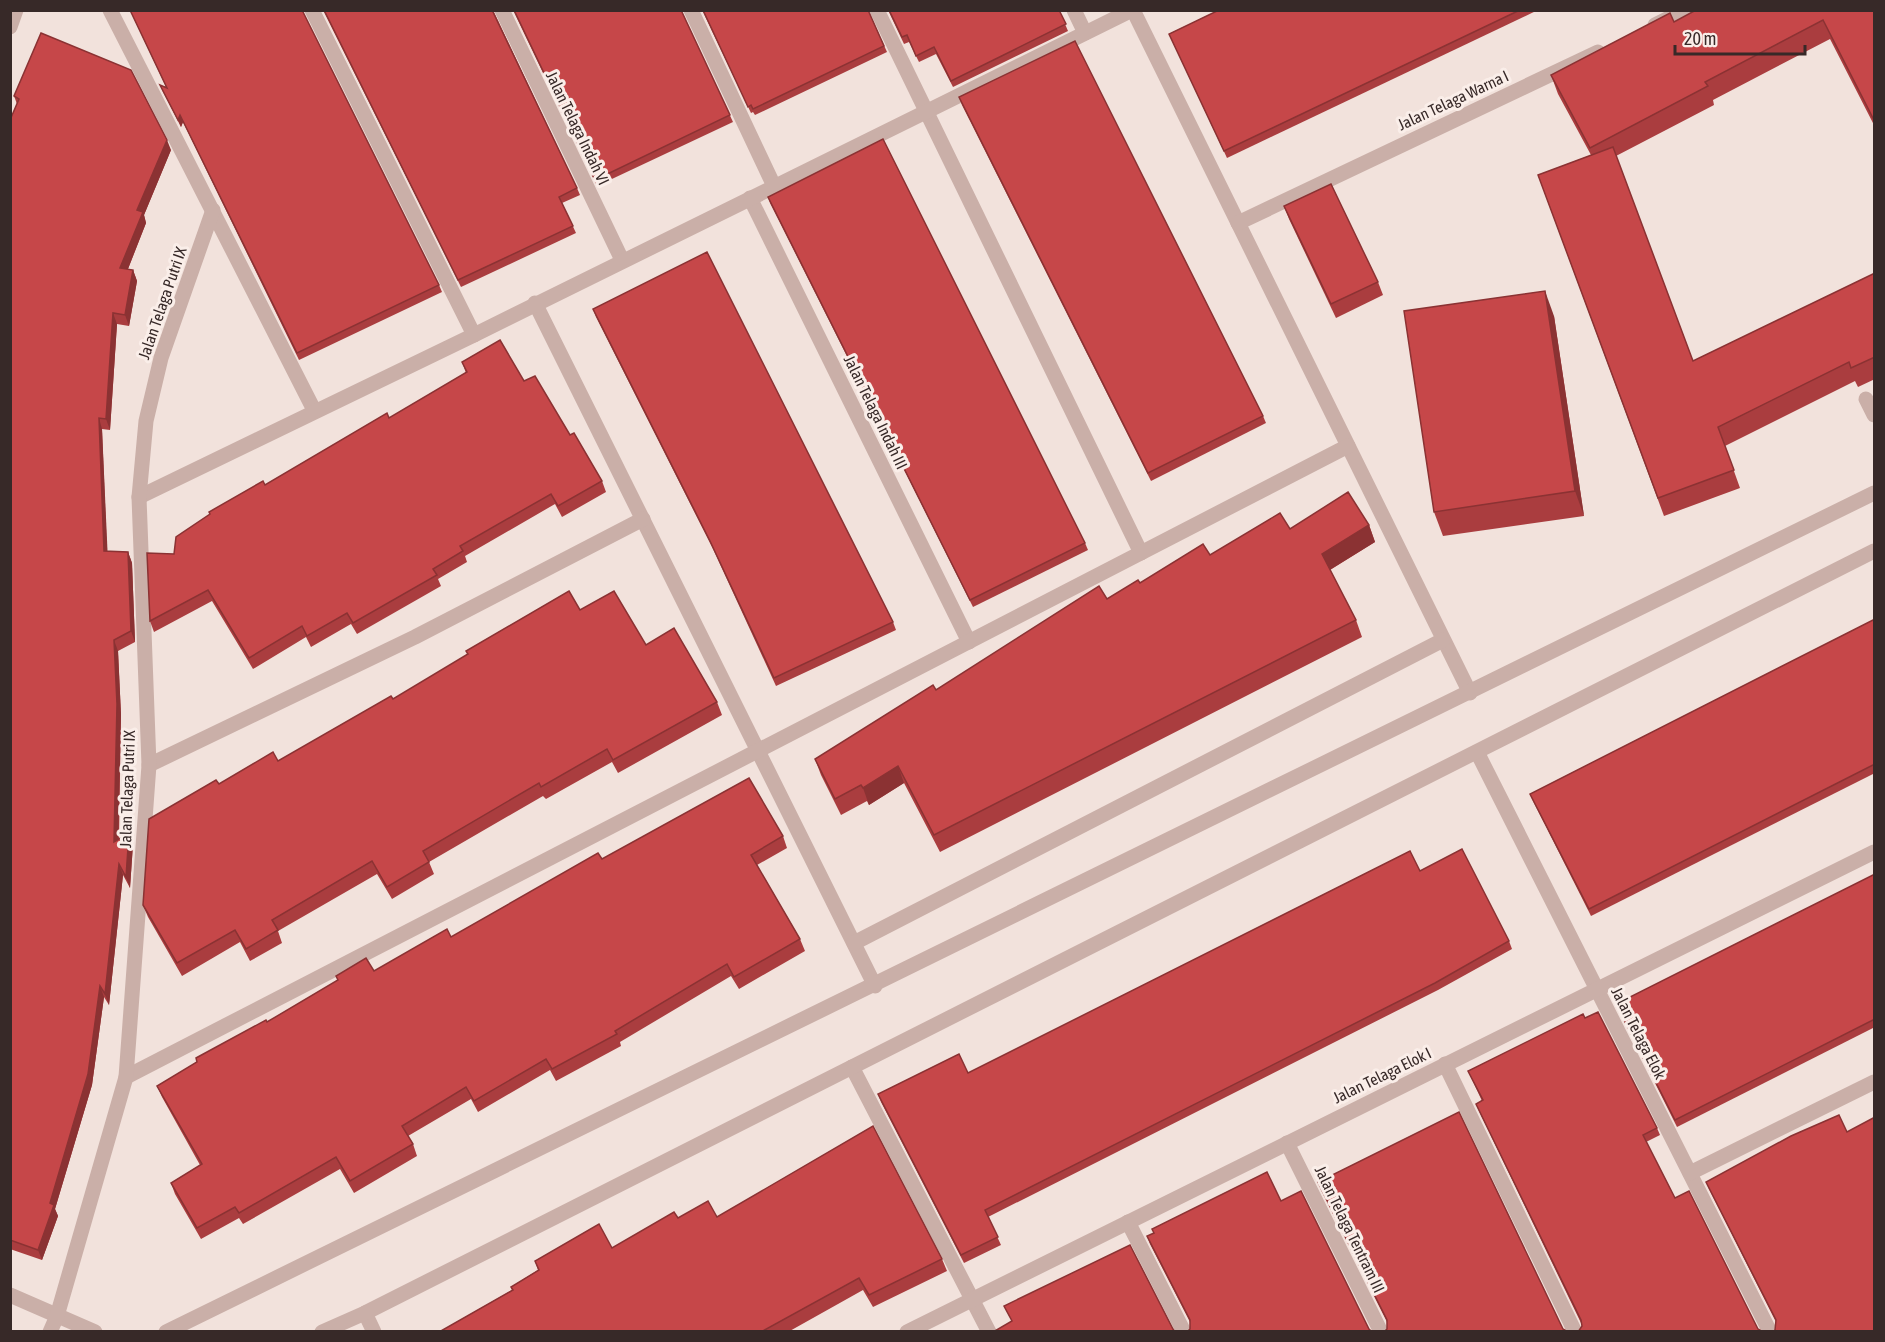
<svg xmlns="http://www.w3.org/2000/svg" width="1885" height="1342" viewBox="0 0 1885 1342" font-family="'Asap Condensed',sans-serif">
<rect width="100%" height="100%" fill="#f2e2dc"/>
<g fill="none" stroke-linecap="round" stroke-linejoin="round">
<polyline stroke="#caafa8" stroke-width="15" points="1866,399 1874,415"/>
<g stroke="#caafa8" stroke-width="15">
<polyline points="110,10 314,410"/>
<polyline points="312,10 474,335"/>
<polyline points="502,10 622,260"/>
<polyline points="691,10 774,186"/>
<polyline points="877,10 1141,553"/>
<polyline points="1074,10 1085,33"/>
<polyline points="1133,10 1470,693"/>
<polyline points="1655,25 1685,10"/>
<polyline points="10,27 16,10"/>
<polyline points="750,198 969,642"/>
<polyline points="1238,223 1598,52"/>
<polyline points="535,303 875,986"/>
<polyline points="139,497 474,335 1132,10"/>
<polyline points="1477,752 1770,1332"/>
<polyline points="149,765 415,637 643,519"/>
<polyline points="854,943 1443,640"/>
<polyline points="1445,1064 1575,1332"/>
<polyline points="852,1067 989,1332"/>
<polyline points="126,1077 1348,446"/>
<polyline points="1287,1143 1381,1332"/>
<polyline points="1690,1173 1874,1082"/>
<polyline points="1128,1222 1184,1332"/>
<polyline points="10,1295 95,1332"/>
<polyline points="365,1313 374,1332"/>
<polyline points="50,1332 57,1316 126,1077 149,765 139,497 146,421 161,358 213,210"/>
<polyline points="166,1332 1874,493"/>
<polyline points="322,1332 365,1313 1874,551"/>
<polyline points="907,1332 1874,852"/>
</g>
</g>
<g fill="#aa3d3f">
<polygon points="130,10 303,10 303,13 439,285 442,292 299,360 183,122 181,127 163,92 160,85 166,87"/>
<polygon points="323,10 493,10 577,188 580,195 562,203 576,233 461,287"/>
<polygon points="513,10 682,10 682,13 733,122 597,186"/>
<polygon points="702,10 868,10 887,52 755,115 753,112 751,113"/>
<polygon points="888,10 1059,10 1068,31 953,87 936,54 919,62 909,42 904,44"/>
<polygon points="1219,10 1538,10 1227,158 1169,34"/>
<polygon points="1875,10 1875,127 1830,39 1713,100 1714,105 1616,156 1693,361 1875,273 1875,379 1858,387 1855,381 1725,446 1740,488 1664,516 1538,175 1591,155 1558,94 1551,75 1674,22"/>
<polygon points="14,96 171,150 144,215 146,223 128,269 133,270 137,281 129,326 117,324 110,430 102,429 107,551 128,552 132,563 135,642 118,651 121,715 119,839 129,833 133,844 130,888 123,875 109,1005 104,997 92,1085 55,1209 58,1216 42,1260 10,1249 10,120 17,104"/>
<polygon points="959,97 1263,416 1266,423 1151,481 962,105"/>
<polygon points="768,197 1085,543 1088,550 973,607 770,203"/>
<polygon points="1284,206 1378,282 1383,295 1336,318 1289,219"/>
<polygon points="593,309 893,622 896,630 776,686 713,549 596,317"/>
<polygon points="1554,316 1584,516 1443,536 1434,512"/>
<polygon points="462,362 524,381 570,435 602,481 606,492 562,517 555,504 465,556 467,562 438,579 441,586 357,634 351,624 311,647 306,637 253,669 212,601 154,632 150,621 174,554 265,485 389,418 466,373"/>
<polygon points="1369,525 1375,542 1330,570 1356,620 1362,637 940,852 904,783 869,805 867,801 841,815 821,775 815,759 936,690 1107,599 1140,583 1210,555 1290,529"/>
<polygon points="580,610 646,645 717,702 722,715 618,773 612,762 546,799 543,796 429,862 434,874 392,899 377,874 278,931 282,943 250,961 240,942 182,976 148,917 143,905 219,784 278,761 393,699"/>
<polygon points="1875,619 1875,773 1591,916 1533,801 1530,794"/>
<polygon points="783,836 787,848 757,865 800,939 805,951 739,989 731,976 620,1042 621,1046 556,1081 550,1070 478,1112 471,1099 408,1136 413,1144 417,1156 354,1193 340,1169 243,1224 239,1218 201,1239 175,1194 171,1183 200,1165 162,1097 157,1086 197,1062 196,1058 267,1022 338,981 336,976 374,971 451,937 602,859"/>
<polygon points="1420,871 1509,941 1512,949 1438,990 988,1217 1001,1245 964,1263 881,1102 878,1094 968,1073"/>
<polygon points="1875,874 1875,1027 1677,1127 1619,1011 1616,1004"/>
<polygon points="1585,1018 1657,1128 1660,1135 1646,1142 1675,1198 1758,1329 1582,1326 1581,1323 1479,1111 1476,1104 1482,1101 1468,1071"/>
<polygon points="1847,1132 1775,1330 1776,1322 1709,1189 1706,1182"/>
<polygon points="1318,1182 1563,1329 1387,1329 1387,1322 1321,1190"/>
<polygon points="1281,1201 1369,1329 1190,1329 1190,1322 1150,1244 1147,1236"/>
<polygon points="717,1217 942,1259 947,1271 873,1307 863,1290 788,1332 439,1332 512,1290 511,1287 538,1270 535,1261 612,1248 678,1218"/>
</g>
<g fill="#8b3233">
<polygon points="180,115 183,122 181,127 178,120"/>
<polygon points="167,140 171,150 144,215 146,223 124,279 120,268 137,210"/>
<polygon points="133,270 137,281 129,326 125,315"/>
<polygon points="1545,291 1554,316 1584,516 1575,491"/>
<polygon points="113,313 117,324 110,430 106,419"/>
<polygon points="99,418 102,429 108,562 104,551"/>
<polygon points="1369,525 1375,542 1328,571 1322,554"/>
<polygon points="128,552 132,563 135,642 131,631"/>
<polygon points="114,640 118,651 121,715 118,853 114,842"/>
<polygon points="898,766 904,783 869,805 863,788"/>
<polygon points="129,833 133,844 130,888 126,877"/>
<polygon points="119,864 123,875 109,1005 105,994"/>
<polygon points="100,986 104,997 92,1085 55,1209 58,1216 42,1260 38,1250 50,1203"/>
</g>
<g fill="#c64749" stroke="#8b3233" stroke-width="1.5">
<polygon points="130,10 302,10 439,285 297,353 180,115 178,120 160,85 167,88"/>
<polygon points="324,10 492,10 577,188 559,197 573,226 458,280"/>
<polygon points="514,10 681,10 730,115 595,180"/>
<polygon points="703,10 868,10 884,46 753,109 751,105 748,107"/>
<polygon points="889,10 1059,10 1066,24 951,81 934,47 916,56 907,35 902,37"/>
<polygon points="1219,10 1520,10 1224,151 1169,34"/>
<polygon points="1696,10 1875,10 1875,122 1823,20 1705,82 1708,86 1590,148 1551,75 1670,13 1674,22"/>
<polygon points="41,33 131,70 167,140 137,210 143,212 120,268 133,270 125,315 113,313 106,419 99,418 104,551 128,552 131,631 114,640 117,704 114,842 129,833 126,877 119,864 105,994 100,986 88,1074 50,1203 54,1205 38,1250 10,1240 10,120 19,99 14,96"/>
<polygon points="1075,41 1263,416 1148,473 959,97"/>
<polygon points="883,139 1085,543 970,600 768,197"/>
<polygon points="1613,147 1693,361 1875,273 1875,357 1851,368 1849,362 1718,427 1734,470 1658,498 1538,175"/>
<polygon points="1331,184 1378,282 1331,304 1284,206"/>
<polygon points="707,252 893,622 774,678 710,541 593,309"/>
<polygon points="1545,291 1575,491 1434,512 1404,311"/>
<polygon points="500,340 524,381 535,376 570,435 574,433 602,481 558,506 551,494 460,546 463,551 433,569 437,575 353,623 347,613 307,636 302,626 249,658 208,590 150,621 147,553 174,554 176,537 210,514 209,512 263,481 265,485 387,413 389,418 467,372 462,362"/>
<polygon points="1348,492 1369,525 1322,554 1356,620 934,835 898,766 863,788 861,785 835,799 815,759 933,685 936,690 1099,586 1107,599 1138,580 1140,583 1203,544 1210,555 1280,513 1290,529"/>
<polygon points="569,591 580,610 614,591 646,645 674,628 717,702 613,760 607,749 541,787 539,783 423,851 429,862 387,887 372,861 272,920 278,930 246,949 235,930 177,963 143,905 149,819 216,780 219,784 273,752 278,761 391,696 393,699 468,654 466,651"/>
<polygon points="1875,619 1875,764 1589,909 1530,794"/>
<polygon points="749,778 783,836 751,855 800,939 734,977 727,964 615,1031 617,1034 552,1069 546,1059 474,1101 466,1087 402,1126 413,1144 350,1181 336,1157 239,1213 235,1207 197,1228 171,1183 202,1164 157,1086 197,1062 196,1058 266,1020 267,1022 338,980 336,976 366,958 374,971 447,929 451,937 598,853 602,859"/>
<polygon points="1462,849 1509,941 1435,983 985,1210 998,1237 961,1255 878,1094 959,1054 968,1073 1410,851 1420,871"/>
<polygon points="1875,874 1875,1019 1675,1120 1616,1004"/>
<polygon points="1598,1012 1657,1128 1643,1135 1675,1198 1689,1191 1758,1329 1763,1332 1578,1332 1582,1326 1581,1320 1476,1104 1483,1100 1468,1071 1583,1014 1585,1018"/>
<polygon points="1459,1112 1563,1329 1568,1332 1384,1332 1387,1329 1387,1320 1318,1182"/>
<polygon points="1839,1115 1847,1132 1875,1117 1875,1332 1772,1332 1775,1330 1776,1320 1706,1182 1791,1136"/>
<polygon points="873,1126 942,1259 869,1295 859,1278 761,1332 439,1332 513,1290 511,1287 539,1270 535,1261 599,1224 612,1248 674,1212 678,1218 708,1201 717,1217"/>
<polygon points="1267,1172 1281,1201 1301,1191 1369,1329 1372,1332 1187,1332 1190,1329 1190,1320 1147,1236 1154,1233 1152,1229"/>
<polygon points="1130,1245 1173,1329 1175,1332 993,1332 1012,1321 1004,1306"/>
</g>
<g text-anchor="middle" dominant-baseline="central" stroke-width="6" stroke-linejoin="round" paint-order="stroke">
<g font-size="16" fill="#372928" stroke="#faeee9">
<text transform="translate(1453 100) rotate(-25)">Jalan Telaga Warna I</text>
<text transform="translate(578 128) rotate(64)">Jalan Telaga Indah VI</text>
<text transform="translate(162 303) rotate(-71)">Jalan Telaga Putri IX</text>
<text transform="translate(876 412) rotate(64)">Jalan Telaga Indah III</text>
<text transform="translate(127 789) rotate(-88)">Jalan Telaga Putri IX</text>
<text transform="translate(1639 1033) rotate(63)">Jalan Telaga Elok</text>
<text transform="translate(1382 1075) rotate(-26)">Jalan Telaga Elok I</text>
<text transform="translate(1350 1229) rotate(64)">Jalan Telaga Tentram III</text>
</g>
</g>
<rect width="1885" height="1342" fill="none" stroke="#372928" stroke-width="24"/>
<path d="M1675 45v9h130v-9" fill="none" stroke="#372928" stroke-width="3"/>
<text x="1684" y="45" font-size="18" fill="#372928" stroke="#faeee9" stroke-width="4.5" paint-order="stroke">20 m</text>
</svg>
